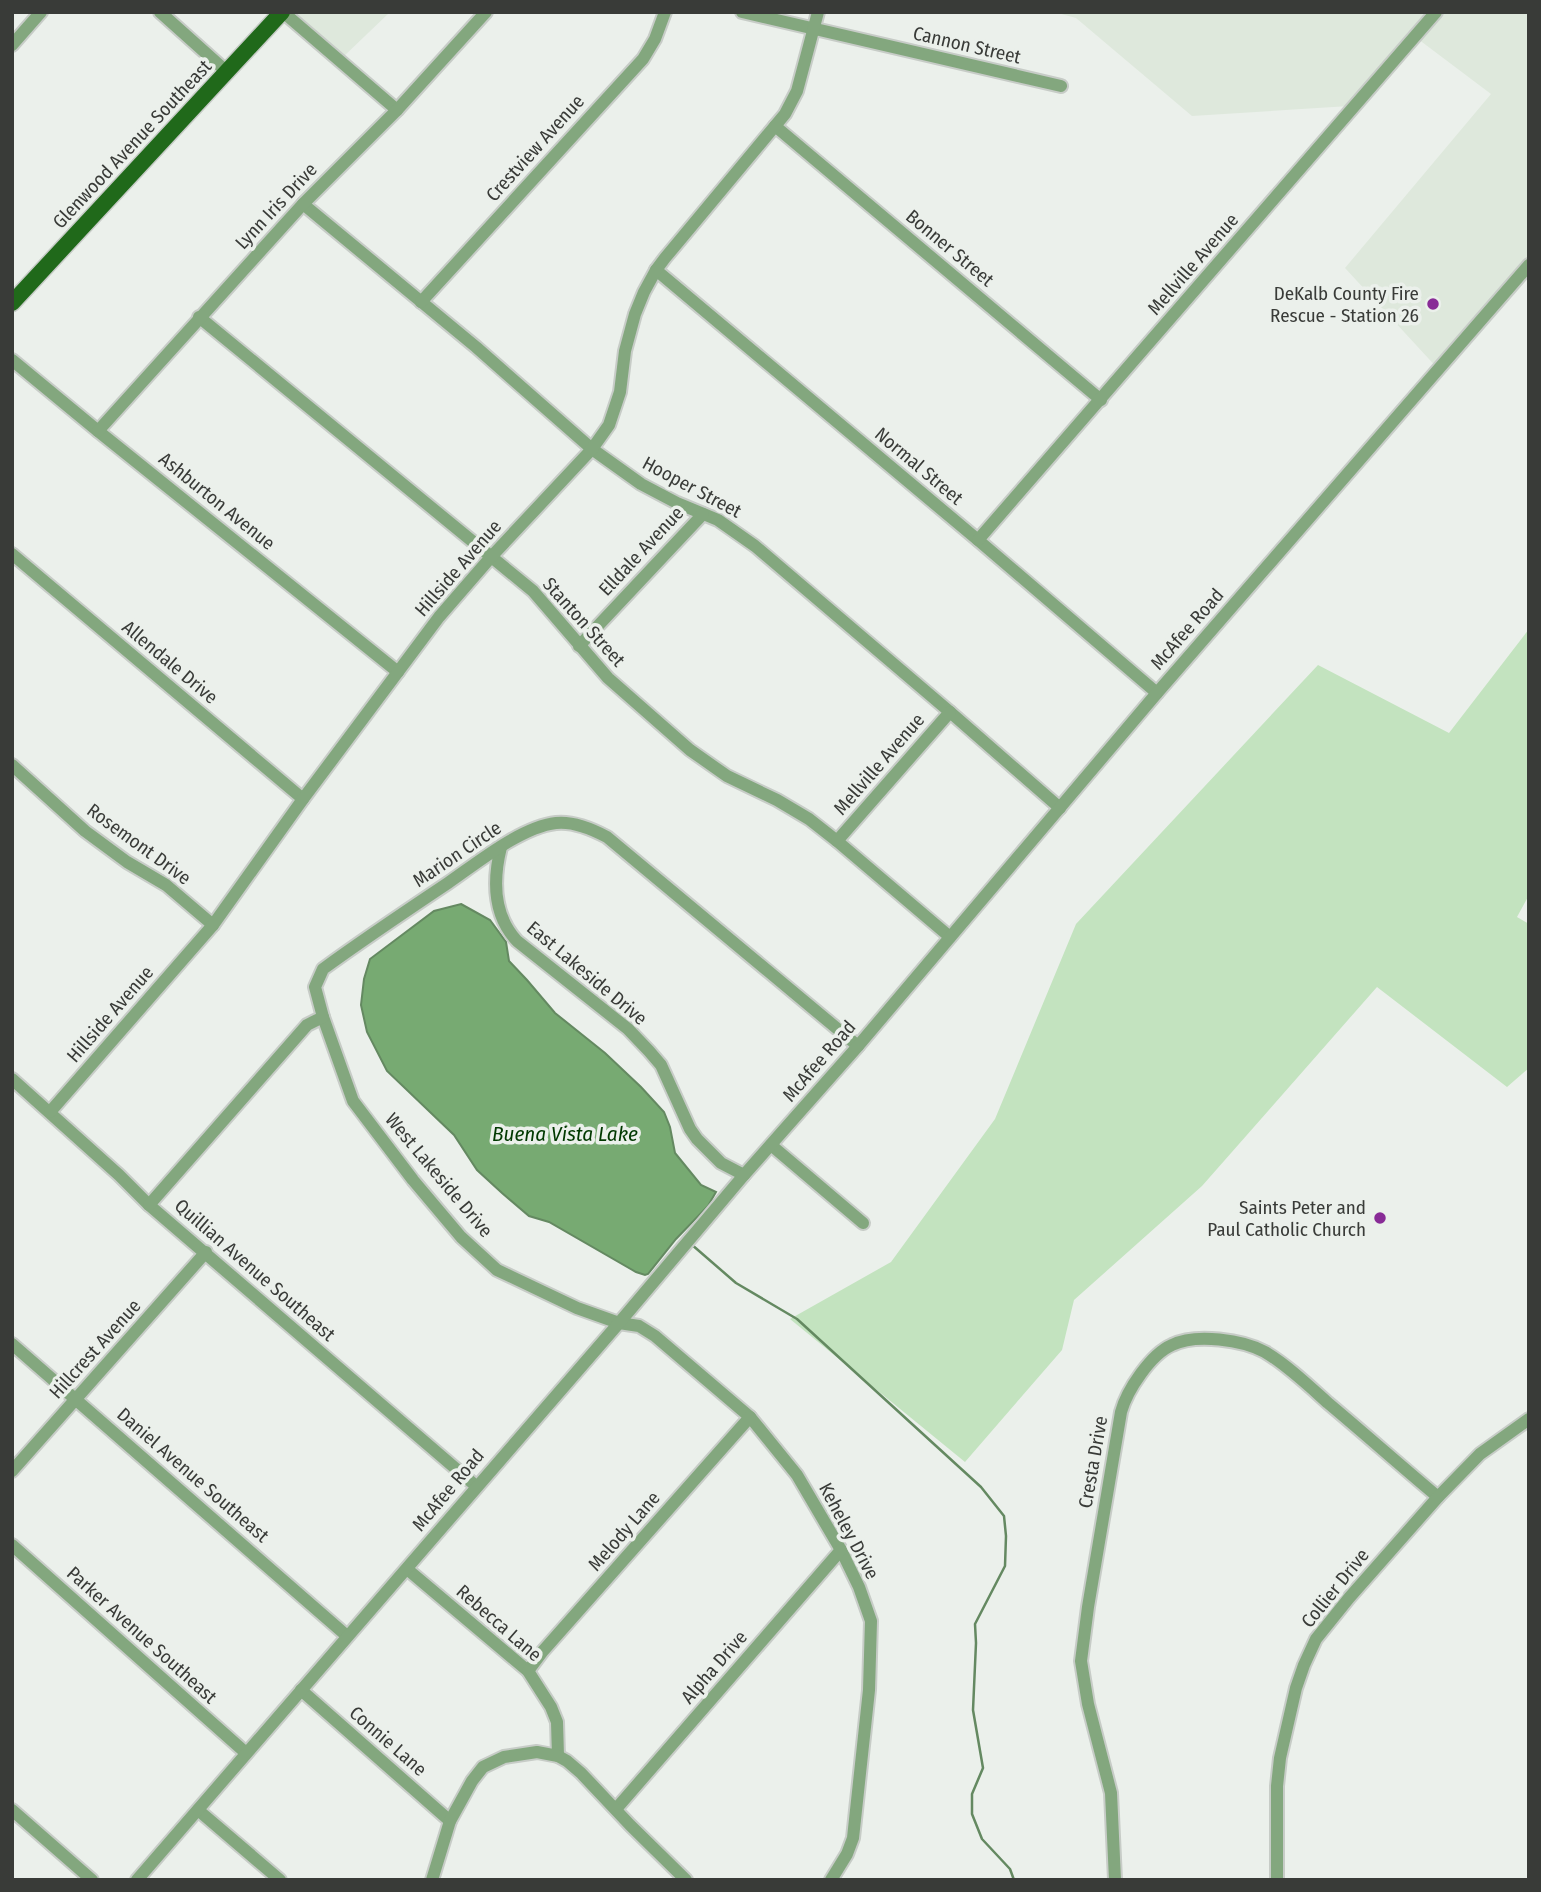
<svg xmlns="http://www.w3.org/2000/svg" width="1541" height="1892" viewBox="0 0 1541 1892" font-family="'Fira Sans Condensed',sans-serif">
<rect width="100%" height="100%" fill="#ebf0eb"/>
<g fill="#dee8dc">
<polygon points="295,12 390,12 343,57"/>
<polygon points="1054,12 1529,12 1529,269 1440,371 1345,268 1491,94 1410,33 1349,106 1192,116 1076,18"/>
</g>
<polygon fill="#c3e3bf" points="1529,629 1529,895 1517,917 1529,924 1529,1068 1507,1087 1377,987 1202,1186 1074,1300 1062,1350 965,1462 790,1319 891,1262 995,1119 1076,924 1318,665 1449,733"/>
<polygon fill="#77aa72" stroke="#648961" stroke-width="2" points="461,904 490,920 506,942 509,961 527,980 555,1013 605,1053 641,1087 664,1112 670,1127 675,1153 701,1185 716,1192 708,1206 676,1239 648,1274 645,1275 636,1272 549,1222 529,1216 502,1193 477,1170 454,1135 387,1071 367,1032 361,1005 364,979 370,959 434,911"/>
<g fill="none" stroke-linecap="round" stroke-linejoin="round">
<polyline stroke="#648961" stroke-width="2.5" points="691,1244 736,1283 797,1319 981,1487 1004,1516 1006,1536 1005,1566 975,1624 976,1643 973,1710 983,1768 972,1794 972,1814 982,1839 1010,1869 1014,1880"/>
<g stroke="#c7ccc7" stroke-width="16">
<g id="minor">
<polyline points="160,12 227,72"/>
<polyline points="283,12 397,110"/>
<polyline points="742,12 1061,86"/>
<polyline points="12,45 41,12"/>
<polyline points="775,126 1101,400"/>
<polyline points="303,204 476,347 592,449 641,484 677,503 718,520 755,546 950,712 1060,808"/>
<polyline points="656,270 978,540 1157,693"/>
<polyline points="421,302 643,59 655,39 665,12"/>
<polyline points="199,317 533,591 608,678 690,750 727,776 777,800 809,819 837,841 950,937"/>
<polyline points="12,360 98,431 398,672"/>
<polyline points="98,431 303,204 397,110 486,12"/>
<polyline points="978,540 1436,12"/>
<polyline points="12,554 303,799"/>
<polyline points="579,646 703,514"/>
<polyline points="12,765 85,831 127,862 166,885 213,925"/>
<polyline points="837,841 950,712"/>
<path d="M501 847C493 879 493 915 517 941L628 1029 649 1051 661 1065 690 1129 697 1139 721 1163 744 1175"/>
<polyline points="323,1017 353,1101 413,1180 461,1237 497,1270 577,1308 619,1323 639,1326 655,1336 750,1417 797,1475 841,1550 859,1587 871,1621 869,1690 853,1838 847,1854 831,1880"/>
<polyline points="12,1079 119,1175 149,1205 476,1486"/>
<polyline points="50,1112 213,925 303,799 439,617 491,557 592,449 609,425 620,392 625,351 635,314 644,292 656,270 665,258 785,114 797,91 818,12"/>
<polyline points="771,1145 863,1223"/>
<path d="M149 1205 307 1025 323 1017 315 987 323 969C364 939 406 911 448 883 477 863 521 827 556 823 574 821 592 829 607 837L858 1046"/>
<polyline points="12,1344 347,1636"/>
<polyline points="12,1471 206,1252"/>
<polyline points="12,1545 246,1753"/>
<polyline points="407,1569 528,1671 551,1707 557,1722 558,1756"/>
<polyline points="528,1671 543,1651 750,1417"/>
<polyline points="301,1690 450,1821"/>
<polyline points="616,1809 841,1550"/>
<polyline points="12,1810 92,1880"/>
<polyline points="198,1810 280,1880"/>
<polyline points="137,1880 619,1323 744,1175 858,1046 1157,693 1529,265"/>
<polyline points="432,1880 450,1821 472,1781 483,1767 504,1757 537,1752 558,1756 567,1761 581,1773 630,1825 686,1880"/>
<path d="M1115 1880 1111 1793 1088 1704 1081 1661 1088 1607 1121 1412C1127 1390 1151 1354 1172 1345 1196 1333 1243 1340 1265 1352 1287 1365 1309 1386 1328 1403 1365 1434 1401 1466 1438 1497"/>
<polyline points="1277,1880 1277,1786 1280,1758 1296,1688 1304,1665 1316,1639 1349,1598 1438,1497 1480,1454 1529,1419"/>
</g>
</g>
<g stroke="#c7ccc7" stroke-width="19">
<polyline id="major" points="12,303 282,12"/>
</g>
<use href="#minor" stroke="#83a77e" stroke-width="12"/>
<use href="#major" stroke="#20691a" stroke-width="16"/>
</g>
<g fill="#882b96" stroke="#ebf0eb" stroke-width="2.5">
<circle cx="1433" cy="304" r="7"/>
<circle cx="1380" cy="1218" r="7"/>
</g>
<g text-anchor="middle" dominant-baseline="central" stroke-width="7" stroke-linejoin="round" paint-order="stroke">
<g font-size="19" fill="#393b38" stroke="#ebf0eb">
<text transform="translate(967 45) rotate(13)">Cannon Street</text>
<text transform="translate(132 144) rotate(-47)">Glenwood Avenue Southeast</text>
<text transform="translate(535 148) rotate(-48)">Crestview Avenue</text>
<text transform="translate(276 206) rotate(-47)">Lynn Iris Drive</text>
<text transform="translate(950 248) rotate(40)">Bonner Street</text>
<text transform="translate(1193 264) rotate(-49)">Mellville Avenue</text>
<text transform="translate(919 466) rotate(40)">Normal Street</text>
<text transform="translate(692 487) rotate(28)">Hooper Street</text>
<text transform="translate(217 501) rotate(39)">Ashburton Avenue</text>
<text transform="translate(641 551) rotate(-47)">Elldale Avenue</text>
<text transform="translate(458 568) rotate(-49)">Hillside Avenue</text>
<text transform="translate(584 622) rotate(48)">Stanton Street</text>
<text transform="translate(1187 629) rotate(-49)">McAfee Road</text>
<text transform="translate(170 662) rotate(40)">Allendale Drive</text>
<text transform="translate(879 764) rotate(-49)">Mellville Avenue</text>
<text transform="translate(139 844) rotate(36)">Rosemont Drive</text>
<text transform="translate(457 854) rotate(-34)">Marion Circle</text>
<text transform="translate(587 973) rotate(40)">East Lakeside Drive</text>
<text transform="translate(110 1014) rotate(-49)">Hillside Avenue</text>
<text transform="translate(819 1061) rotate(-49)">McAfee Road</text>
<text transform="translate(439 1175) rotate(50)">West Lakeside Drive</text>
<text transform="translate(255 1270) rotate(41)">Quillian Avenue Southeast</text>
<text transform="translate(95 1349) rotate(-48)">Hillcrest Avenue</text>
<text transform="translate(1093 1462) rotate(-80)">Cresta Drive</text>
<text transform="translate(193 1475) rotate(41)">Daniel Avenue Southeast</text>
<text transform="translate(448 1490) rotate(-50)">McAfee Road</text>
<text transform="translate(624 1531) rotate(-49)">Melody Lane</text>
<text transform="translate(849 1531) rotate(62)">Keheley Drive</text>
<text transform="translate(1335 1588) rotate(-51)">Collier Drive</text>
<text transform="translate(499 1623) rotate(41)">Rebecca Lane</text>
<text transform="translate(142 1635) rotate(42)">Parker Avenue Southeast</text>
<text transform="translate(714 1667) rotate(-49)">Alpha Drive</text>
<text transform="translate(388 1741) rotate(41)">Connie Lane</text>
</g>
<g font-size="19" fill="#393b38" stroke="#ebf0eb" text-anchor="end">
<text x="1419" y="293">DeKalb County Fire<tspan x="1419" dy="22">Rescue - Station 26</tspan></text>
<text x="1366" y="1207">Saints Peter and<tspan x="1366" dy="22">Paul Catholic Church</tspan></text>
</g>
<g font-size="21" font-style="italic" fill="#013900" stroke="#ebf0eb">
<text x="565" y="1134">Buena Vista Lake</text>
</g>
</g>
<rect width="1541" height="1892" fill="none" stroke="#393b38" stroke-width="28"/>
</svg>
